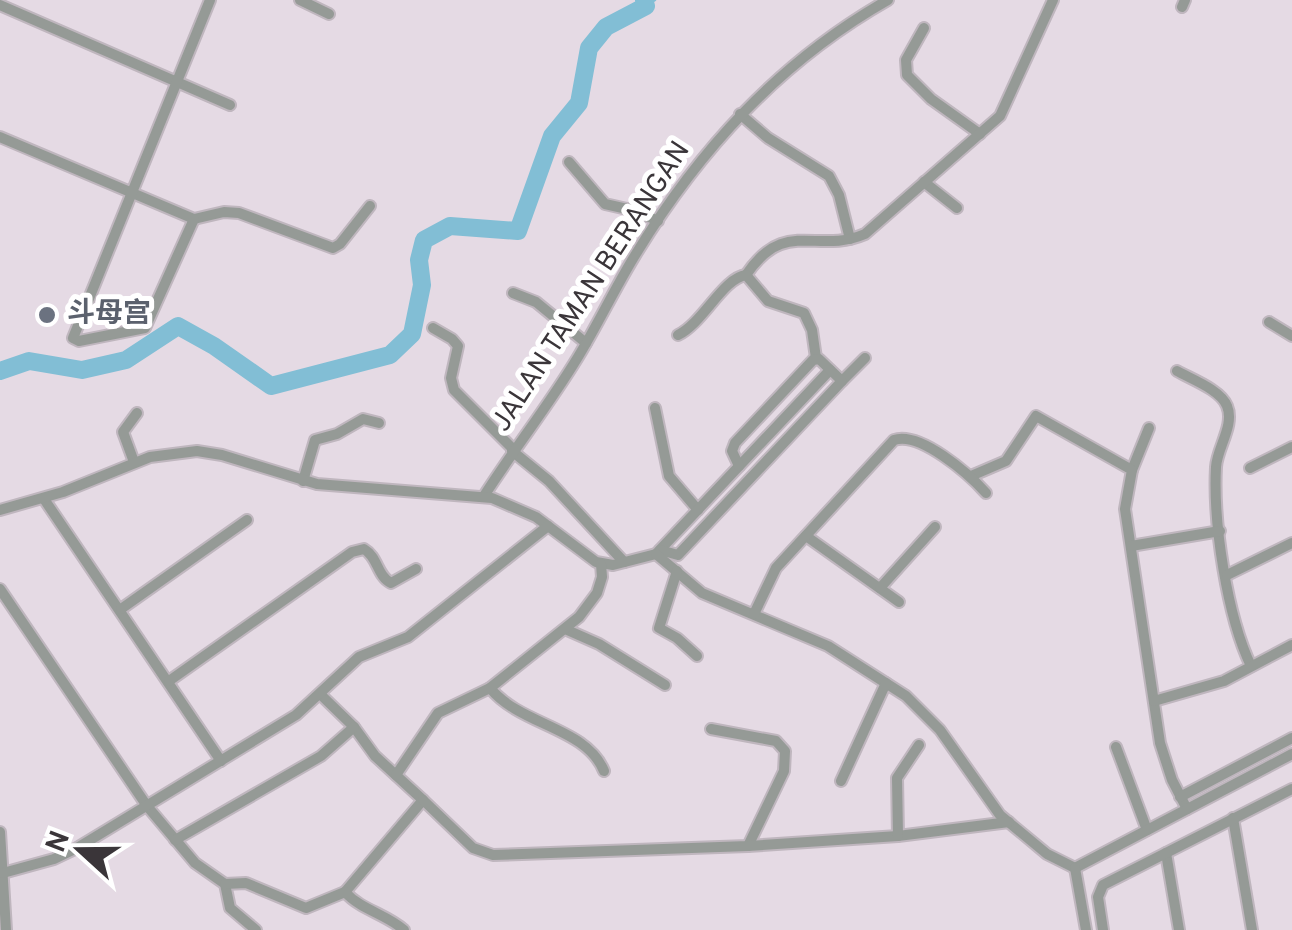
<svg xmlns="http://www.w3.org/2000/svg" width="1292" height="930" viewBox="0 0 1292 930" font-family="Overpass,'Noto Sans SC',sans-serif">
<rect width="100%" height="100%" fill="#e5dae4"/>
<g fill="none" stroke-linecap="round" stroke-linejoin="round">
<polyline stroke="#82bed5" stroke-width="2.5" points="646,6 655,0"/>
<polyline stroke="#82bed5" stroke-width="18" points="0,371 29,361 82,370 126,360 178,326 214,346 271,386 390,355 412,334 422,285 419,260 424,240 450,226 518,231 552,136 579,103 589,48 606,27 646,6 644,0"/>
<g stroke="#bfb6be" stroke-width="14">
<g id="minor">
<polyline points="300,0 329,14"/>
<polyline points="0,5 230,105"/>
<polyline points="1182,7 1185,0"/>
<polyline points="924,28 906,60 907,75 931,99 980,134"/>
<polyline points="740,114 768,138 829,176 839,195 850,239"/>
<polyline points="0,137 194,219 224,212 239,213 333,248 340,244 370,206"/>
<polyline points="569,162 605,204 636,211 658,221"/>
<polyline points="924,182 957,208"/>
<polyline points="194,219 145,328 79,341 73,338 210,0"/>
<path d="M746 275C785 217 816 255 865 234L1000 116 1053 0"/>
<polyline points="513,293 536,302 586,343"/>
<polyline points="1269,322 1292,336"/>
<polyline points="433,328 452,339 458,346 451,378 454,390 513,449"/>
<path d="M678 335C703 323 723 278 746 275L768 301 804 313 812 330 816 358"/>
<path d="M1177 371C1191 379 1221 390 1227 406 1235 425 1217 448 1216 467 1213 523 1227 616 1251 666"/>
<polyline points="842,381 865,358"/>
<polyline points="655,408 669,476 698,510"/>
<polyline points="512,451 549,481 624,562"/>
<polyline points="134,462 123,432 137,413"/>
<polyline points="1250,468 1292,447"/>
<polyline points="1132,470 1149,428"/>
<polyline points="971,476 1006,461 1036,416 1132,470 1125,509 1160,743 1172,780 1187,809"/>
<polyline points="303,481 315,440 337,434 363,419 379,423"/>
<path d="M484 496C514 449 549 405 578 357 598 324 614 290 634 257 699 150 779 62 888 0"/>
<polyline points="44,499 221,761"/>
<polyline points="0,510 63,492 150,457 197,451 222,455 317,484 492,498 536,517 596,562 613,565 656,554 830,370"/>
<polyline points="806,536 899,602"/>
<polyline points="1131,546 1220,531"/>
<polyline points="660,550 678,555 842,381 819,359 813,360 735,443 732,451 739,466"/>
<polyline points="656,554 702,593 828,646 906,696 940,730 1000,815 1047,854 1075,868"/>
<polyline points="677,571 659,628 677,638 697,656"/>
<polyline points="1227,575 1292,543"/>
<polyline points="880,588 935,527"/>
<polyline points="0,589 147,806 195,863 225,884 230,908 256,930"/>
<polyline points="121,609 247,520"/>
<path d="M754 614 776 568 894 440C920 431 969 474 986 493"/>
<polyline points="565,629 599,644 665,685"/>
<path d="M169 681 352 552 364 549C378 557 377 576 391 583L416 569"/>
<path d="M490 688C521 726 586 727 604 771"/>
<polyline points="320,694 354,727 375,756 423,800 345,892"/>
<polyline points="1154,701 1224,681 1292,645"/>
<polyline points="711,729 776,741 785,751 784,771 748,846"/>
<polyline points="1116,747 1147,830"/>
<polyline points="396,775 438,713 490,688 579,617 597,593 602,577 601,564"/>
<polyline points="841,781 886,683"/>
<polyline points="1180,797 1292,738"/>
<polyline points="423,800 473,848 493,855 748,846 898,836 1009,822"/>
<polyline points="1233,818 1252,930"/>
<polyline points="0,832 6,930"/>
<polyline points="898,836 897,778 919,745"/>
<polyline points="175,840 321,756 354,727"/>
<polyline points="1166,853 1179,930"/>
<polyline points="1075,868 1292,754"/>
<polyline points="1075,868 1086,930"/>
<polyline points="3,873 54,859 77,848 296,715 359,657 408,637 548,526"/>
<path d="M225 884 246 883 306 908 345 892C361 910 386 914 404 930"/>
<polyline points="1103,930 1098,897 1103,885 1292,789"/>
</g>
</g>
<use href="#minor" stroke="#959a96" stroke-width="10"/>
</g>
<circle fill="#6b7280" stroke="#fff" stroke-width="4" cx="47" cy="315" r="10"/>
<g text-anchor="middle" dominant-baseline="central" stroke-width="10" stroke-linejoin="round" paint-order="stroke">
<g font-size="28" fill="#3a3539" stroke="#fff">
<text transform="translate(592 287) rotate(-57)">JALAN TAMAN BERANGAN</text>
</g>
<g font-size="28" font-weight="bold" fill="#5b616d" stroke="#fff" text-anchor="start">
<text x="67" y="315">斗母宫</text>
</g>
</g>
<g transform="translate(80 850) rotate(291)" stroke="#ffffff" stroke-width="8" paint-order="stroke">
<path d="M0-8L18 38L0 25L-18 38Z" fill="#3a3539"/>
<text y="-15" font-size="28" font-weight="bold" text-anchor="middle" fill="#3a3539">N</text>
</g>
</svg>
